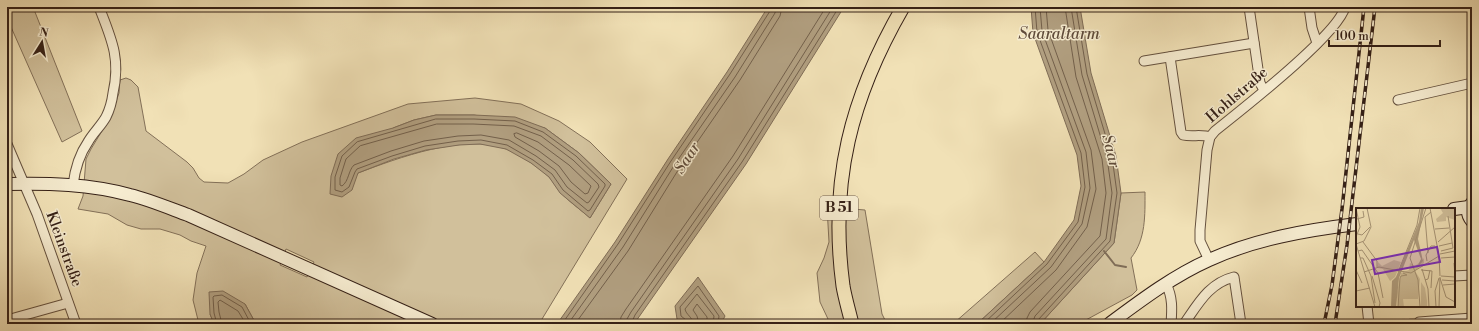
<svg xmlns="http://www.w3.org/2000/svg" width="1479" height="331" viewBox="0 0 1479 331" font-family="'Libre Bodoni',serif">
<rect width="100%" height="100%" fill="#f1e1b6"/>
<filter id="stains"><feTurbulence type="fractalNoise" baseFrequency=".005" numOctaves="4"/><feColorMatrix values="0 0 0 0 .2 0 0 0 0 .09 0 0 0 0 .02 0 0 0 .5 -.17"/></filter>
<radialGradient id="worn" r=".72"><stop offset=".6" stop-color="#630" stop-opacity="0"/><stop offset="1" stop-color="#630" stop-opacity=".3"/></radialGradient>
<g fill="#d1c09b" stroke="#837058" fill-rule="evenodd">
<polygon points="7,7 33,7 82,131 62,142 7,18"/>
<path d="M126 78 131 80 138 87 146 131 187 162 193 168 199 178 204 182 228 183 244 174 263 160 302 142 408 104 475 98 521 104 559 121 590 142 627 179 539 324H256L245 304 210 314 214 324H199L193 300 197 273 206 246 191 241 180 235 160 229H141L127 225 108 214 78 209 83 196 86 159 91 149 111 116 119 93 120 80ZM436 115H474L545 128 579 153 611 184 590 218C580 209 568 201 560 192 556 187 553 181 549 177 540 168 518 153 506 149 464 133 398 158 358 173L393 128 414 120ZM286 249 314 262 307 277 280 265Z"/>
<path d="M1145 192C1145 215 1146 239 1131 258L1137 290 1132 295 1084 321 1081 324H1040L1114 243 1121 193Z"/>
<polygon points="827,207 865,210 882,314 887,324 828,324 828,319 820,302 817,273 824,258 829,242"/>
<polygon points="1035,252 1044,262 977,324 950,324 954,323"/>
</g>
<g fill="#b19f80" stroke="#7f6c56">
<polygon points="768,7 844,7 746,164 634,324 557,324 615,242 668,159 727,72"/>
<polygon points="1031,7 1080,7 1091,73 1116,156 1121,193 1114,243 1040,324 977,324 1044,262 1074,220 1081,186 1077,155 1033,33"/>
<polygon points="436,115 474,115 515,117 545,128 579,153 611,184 590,218 560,193 549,177 531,163 506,149 480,144 459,145 426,150 394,159 358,173 352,190 342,197 330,194 331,176 338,154 356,138 393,128 414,120"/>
<polygon points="698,277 725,316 721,324 687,324 677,319 675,306"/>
<polygon points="223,291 245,304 256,324 214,324 210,314 209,292"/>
</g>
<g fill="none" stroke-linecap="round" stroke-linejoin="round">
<g stroke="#73604b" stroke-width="1">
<polygon points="436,119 474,119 515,121 543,132 576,156 605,184 605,186 590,210 588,211 563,190 552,174 533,160 507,145 481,140 458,141 425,146 392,156 357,169 355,172 349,187 342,192 335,190 335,177 342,156 357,142"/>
<path d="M437 124H473L514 126 541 136 573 160 598 184 599 187 589 202 587 203 567 187 555 170 536 156 509 140 481 135 458 136 424 141 391 151 354 165C348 171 349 181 342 186L340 185V178L346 159 360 146Z"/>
<polygon points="517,133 538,142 569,165 591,186 588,193 585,194 571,182 559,166 539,151 515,137 514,134"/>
<polyline points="217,324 214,313 213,297 214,296 222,295 242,307 251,324"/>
<polyline points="222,324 219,312 218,302 220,300 238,311 246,324"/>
<polyline points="562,324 618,244 671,161 730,74 770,11 771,7"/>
<polyline points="568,324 623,247 675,164 735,77 775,13 776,7"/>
<polyline points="575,324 628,251 680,167 740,80 780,16 782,7"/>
<polyline points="620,324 621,317 626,309 733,156 826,7"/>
<polyline points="626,324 627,319 631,312 738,159 833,7"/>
<polyline points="631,324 635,315 742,162 839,7"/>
<polyline points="688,324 686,320 681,316 680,307 698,286 719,316 718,324"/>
<path d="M693 324C693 317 686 315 685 309L697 294 714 316 713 324"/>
<polyline points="699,324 697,316 693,310 697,304 707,317 707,324"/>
<polyline points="983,324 1047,264 1078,222 1085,187 1081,153 1037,32 1035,7"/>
<polyline points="990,324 1051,267 1082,224 1090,188 1086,152 1042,31 1040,7"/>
<polyline points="999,324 1056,270 1087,227 1096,189 1091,150 1048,30 1046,7"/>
<polyline points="1026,324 1027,318 1030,312 1100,236 1106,193 1102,159 1076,77 1065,7"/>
<polyline points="1032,324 1035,316 1106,239 1112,193 1107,158 1082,75 1071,7"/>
<polyline points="1037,324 1038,320 1110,241 1117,193 1112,157 1087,74 1076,7"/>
</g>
<polyline stroke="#7f6c56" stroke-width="2" points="1104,251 1115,265 1126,267"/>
<polyline stroke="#cbba96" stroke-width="9" stroke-dasharray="9 4.5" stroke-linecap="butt" points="1396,324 1419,322"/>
<g stroke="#64503e" stroke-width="11">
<g id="street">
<polyline points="1249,7 1260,83 1264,90"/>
<polyline points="1309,7 1312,28 1317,43"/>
<path d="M1170 57 1181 132 1183 135C1192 137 1202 134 1210 137"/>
<polyline points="1144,61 1254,43"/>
<polyline points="1398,100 1472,83"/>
<polyline points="7,144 37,214 76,324"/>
<path d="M73 185C75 169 79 155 88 142 93 133 101 126 106 117 110 109 112 101 113 93 121 58 111 38 99 7"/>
<path d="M1209 260 1200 241V230L1207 150 1210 137 1215 131C1241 110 1338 35 1345 7"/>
<polyline points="1454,276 1472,275"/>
<path d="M1166 284C1173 297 1172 310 1171 324"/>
<polyline points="1367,306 1369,324"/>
<polyline points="7,320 68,303"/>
<polyline points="1419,322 1472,318"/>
<path d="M1184 324C1198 304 1209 283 1234 277L1241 324"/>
</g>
</g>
<g stroke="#352016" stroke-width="14">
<g id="secondary">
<path d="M7 184C48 183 90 184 130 195 150 200 169 208 188 215L432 324"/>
<path d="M1472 203C1467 209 1467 215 1472 221"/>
<polyline points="1454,209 1469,207"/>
<path d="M1109 324C1140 301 1173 276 1209 260 1255 239 1307 230 1357 224"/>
</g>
</g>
<g stroke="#352016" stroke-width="15">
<path id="primary" d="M852 324C849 311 845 298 843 286 829 181 851 97 903 7"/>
</g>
<use href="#street" stroke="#f6ecd0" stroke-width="9"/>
<use href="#secondary" stroke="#f6ecd0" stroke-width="12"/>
<use href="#primary" stroke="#f1e1b6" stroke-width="13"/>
<g stroke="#352016" stroke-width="3.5">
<g id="rail">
<polyline points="1324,324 1332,285 1342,209 1364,7"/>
<polyline points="1335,324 1347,245 1375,7"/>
</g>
</g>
<use href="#rail" stroke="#f6ecd0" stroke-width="2" stroke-dasharray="6" stroke-linecap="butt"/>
</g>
<g text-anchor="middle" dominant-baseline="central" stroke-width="3" stroke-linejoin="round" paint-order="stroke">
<rect fill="#f6ecd0" stroke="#6f5d4e" stroke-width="1" x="820" y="196" width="38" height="24" rx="3"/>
<g font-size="14" font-weight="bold" fill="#352016">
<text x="839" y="208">B 51</text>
</g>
<g font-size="15" fill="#352016" stroke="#f6ecd0">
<text transform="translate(1237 95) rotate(-41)">Hohlstraße</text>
<text transform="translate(64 249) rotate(70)">Kleinstraße</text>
</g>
<g font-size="16" font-style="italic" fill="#604c3b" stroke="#f6ecd0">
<text x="1059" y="34">Saaraltarm</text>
<text transform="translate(1111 151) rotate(76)">Saar</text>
<text transform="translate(687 158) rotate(-57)">Saar</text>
</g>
</g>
<g transform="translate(1356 208)">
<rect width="99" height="99" fill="#f1e1b6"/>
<path d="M84 0H99V12L90 9V13L81 14 80 11 87 5ZM68 50V55L59 63 64 71 62 91H47L48 99H42L41 84 45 65 53 62 54 55 59 58 64 54 60 61ZM38 52 45 54 39 69 34 73 27 61 21 60 22 54 26 58ZM65 74 69 80 71 93V98L67 99H65Z" fill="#d1c09b"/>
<path d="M65 0H68L62 31 67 53 60 61 65 51 58 32 43 70 40 99H35L36 73 40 69 63 14Z" fill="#b19f80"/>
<path fill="none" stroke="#a69476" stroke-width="1" d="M74 0 83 48M1 11 8 9 7 3M79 21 93 20M2 26 6 27 14 19M0 29 4 19 0 0M7 34 21 53V59M82 34 99 19M0 36 19 99M0 36 8 33 15 19 11 0M83 38 96 35M2 43 6 42 22 65 27 90M85 43 97 40 92 8M72 45 69 9 75 4M84 46 99 43M4 50H7L15 68 19 95M85 50 99 49M71 53 70 47 75 38H79M98 55 99 67M66 61 72 81 73 99M0 62 6 75M65 62 76 63 75 80M8 64 23 59 55 65 83 48 84 68M42 64 61 17 64 0M16 68 24 95 23 99M85 68 99 69M84 70 90 89 99 94M62 72 54 50 70 0M62 72 64 99M69 72 72 71 74 62M86 72 99 73M87 77 99 76M0 83 14 80M42 99 44 70 45 68 51 67 47 65M80 99 79 83 83 70M83 99 84 69"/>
<path fill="#7b2cbf" fill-opacity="0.15" stroke="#7b2cbf" stroke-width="2" d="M81 39 84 54 19 66 16 52Z"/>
<rect width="99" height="99" fill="none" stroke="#352016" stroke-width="2"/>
</g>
<rect width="1479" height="331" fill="none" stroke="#f1e1b6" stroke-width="24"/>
<rect x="8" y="8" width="1463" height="315" fill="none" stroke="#352016" stroke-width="2"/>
<rect x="12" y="12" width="1455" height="307" fill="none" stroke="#352016"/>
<g transform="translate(42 42) rotate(11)" stroke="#f6ecd0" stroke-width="3" paint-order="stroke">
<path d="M0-3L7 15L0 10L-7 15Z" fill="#352016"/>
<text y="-6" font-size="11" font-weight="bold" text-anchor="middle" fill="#352016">N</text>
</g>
<path d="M1329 40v6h111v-6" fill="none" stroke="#352016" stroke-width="2"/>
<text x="1335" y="40" font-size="12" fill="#352016" stroke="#f6ecd0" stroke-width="3" paint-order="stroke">100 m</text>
<rect width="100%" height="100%" filter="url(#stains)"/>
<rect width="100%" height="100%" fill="url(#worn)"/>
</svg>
